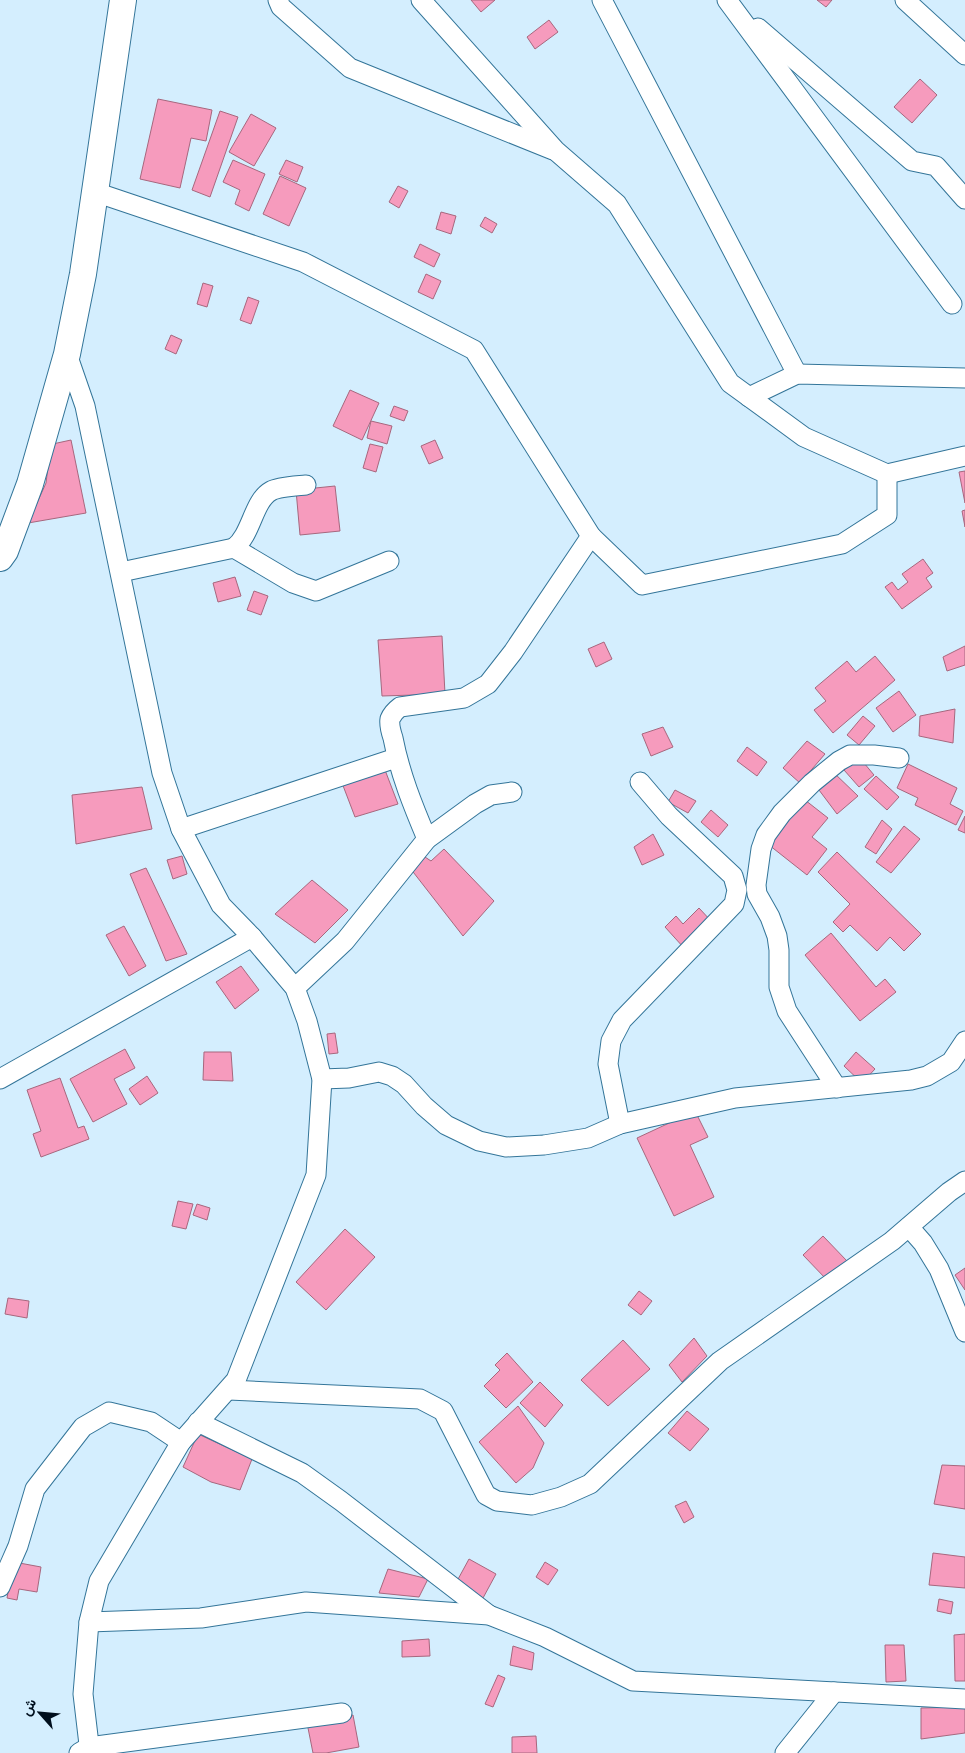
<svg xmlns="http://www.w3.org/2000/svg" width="965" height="1753" viewBox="0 0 965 1753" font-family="Karla,Vazirmatn,sans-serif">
<rect width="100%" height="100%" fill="#d4eefe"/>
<g fill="#f69bbd" stroke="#a7677e">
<polygon points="471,0 495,0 481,12"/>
<polygon points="817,0 832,0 826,7"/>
<polygon points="549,20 558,32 535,49 527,37"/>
<polygon points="920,79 937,95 912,123 894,107"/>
<polygon points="158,99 212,110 206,141 191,138 180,188 140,179"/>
<polygon points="220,111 238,117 210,197 192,190"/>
<polygon points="251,114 276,128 254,166 229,152"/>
<polygon points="233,160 265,174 249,211 235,204 240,190 223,182"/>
<polygon points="286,160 303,167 297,182 279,174"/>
<polygon points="280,176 306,188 289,226 263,214"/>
<polygon points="398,186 408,191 399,208 389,202"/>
<polygon points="441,212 456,216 451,234 436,229"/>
<polygon points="485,217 497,224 492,233 480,226"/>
<polygon points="420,244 440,254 434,267 414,257"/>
<polygon points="426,274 441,281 433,299 418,292"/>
<polygon points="203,283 213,286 207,307 197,304"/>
<polygon points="248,297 259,301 251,324 240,320"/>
<polygon points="171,335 182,340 176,354 165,349"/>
<polygon points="350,390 379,403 362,440 333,426"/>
<polygon points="394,406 408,411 404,421 390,416"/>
<polygon points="371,421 392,426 387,444 367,438"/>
<polygon points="71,440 86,513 28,523 46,483 48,467 48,445"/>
<polygon points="435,440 443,458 429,464 421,446"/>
<polygon points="370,444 383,447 376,472 363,468"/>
<polygon points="965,471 965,503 959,472"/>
<polygon points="335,486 340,531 300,535 296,490"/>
<polygon points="965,510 965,527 962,511"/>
<polygon points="923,559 933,573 926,578 932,587 902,609 885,587 892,582 898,590 908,582 902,574"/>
<polygon points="235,577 241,596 218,602 213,583"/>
<polygon points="254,591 268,596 261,615 247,610"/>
<polygon points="442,636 445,694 382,696 378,640"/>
<polygon points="604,642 612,659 596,667 588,649"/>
<polygon points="965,646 965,665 947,671 943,657"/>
<polygon points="875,656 895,680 833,733 814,710 826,701 815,688 847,661 856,672"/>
<polygon points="899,691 916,715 893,732 876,708"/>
<polygon points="955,709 953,743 919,736 920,716"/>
<polygon points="863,716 875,726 859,745 847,735"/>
<polygon points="663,727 673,747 651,756 642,734"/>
<polygon points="807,741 825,754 800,783 783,768"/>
<polygon points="747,747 767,762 757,776 737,761"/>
<polygon points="859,757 874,775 859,787 844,770"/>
<polygon points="908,764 957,788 950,804 963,811 956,825 915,805 918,798 897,788"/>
<polygon points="385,770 398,804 355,817 342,783"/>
<polygon points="832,771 858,796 837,814 816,786"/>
<polygon points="876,776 899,797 887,810 864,789"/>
<polygon points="142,787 152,829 76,844 72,795"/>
<polygon points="675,790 696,801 688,813 668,802"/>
<polygon points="805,800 828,818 812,837 827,849 807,875 769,845"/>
<polygon points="711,810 728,825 718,837 701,822"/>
<polygon points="965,816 965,833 958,830"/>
<polygon points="882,820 892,829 876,854 865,847"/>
<polygon points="904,826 920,839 891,873 876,862"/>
<polygon points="653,834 664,855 642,865 634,847"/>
<polygon points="444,849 494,901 463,936 410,868 422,855 431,861"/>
<polygon points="837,852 921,934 904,951 890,937 877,951 850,925 843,932 833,922 850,904 818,872"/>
<polygon points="182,856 187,874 173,879 167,860"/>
<polygon points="146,868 187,954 166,961 130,874"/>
<polygon points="312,880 348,910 315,943 275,914"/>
<polygon points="699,908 712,922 684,948 665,927 676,916 683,924"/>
<polygon points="124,926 146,966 129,976 106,935"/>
<polygon points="831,933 876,987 885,979 896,992 860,1021 805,955"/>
<polygon points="241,966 259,990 235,1009 216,982"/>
<polygon points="335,1033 338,1053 329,1054 327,1034"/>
<polygon points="125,1049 135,1068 114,1079 127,1104 93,1122 70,1079"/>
<polygon points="204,1052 231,1052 233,1081 203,1080"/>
<polygon points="856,1052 875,1069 862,1083 844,1066"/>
<polygon points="147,1076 158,1093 140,1105 129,1089"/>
<polygon points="60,1078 78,1128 84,1126 89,1139 41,1157 33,1134 41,1131 27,1090"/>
<polygon points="695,1111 708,1137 690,1145 714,1197 674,1216 637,1138"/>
<polygon points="178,1201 193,1204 186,1229 172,1226"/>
<polygon points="197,1204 210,1208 207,1220 193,1215"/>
<polygon points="345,1229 375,1257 326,1310 296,1282"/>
<polygon points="823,1236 847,1261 827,1280 803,1255"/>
<polygon points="965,1268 965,1290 955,1275"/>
<polygon points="639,1291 652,1301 641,1315 628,1305"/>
<polygon points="8,1298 29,1301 27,1318 5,1314"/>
<polygon points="694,1338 707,1356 682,1382 669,1365"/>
<polygon points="623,1340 650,1369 608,1406 581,1380"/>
<polygon points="507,1353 533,1382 506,1408 484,1386 500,1370 495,1365"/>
<polygon points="540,1382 563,1405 545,1427 520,1403"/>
<polygon points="518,1406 544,1443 533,1468 516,1483 479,1442"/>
<polygon points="687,1411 709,1429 690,1451 668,1433"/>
<polygon points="198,1434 252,1459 240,1490 211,1482 183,1467"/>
<polygon points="942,1465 965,1466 965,1509 934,1504"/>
<polygon points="686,1501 694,1517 684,1523 675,1506"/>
<polygon points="933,1553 965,1557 965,1588 929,1585"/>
<polygon points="469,1559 496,1574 483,1598 457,1581"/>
<polygon points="14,1562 41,1567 37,1592 19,1589 17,1600 7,1598"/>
<polygon points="545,1562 558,1570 548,1585 536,1577"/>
<polygon points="388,1569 428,1579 419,1597 379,1593"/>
<polygon points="939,1599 953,1602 951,1614 937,1611"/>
<polygon points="965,1634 965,1681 955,1681 954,1635"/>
<polygon points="429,1639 430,1656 402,1657 402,1641"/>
<polygon points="885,1645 904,1645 906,1681 886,1682"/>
<polygon points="513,1646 534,1653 532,1670 510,1665"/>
<polygon points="498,1675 505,1678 493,1707 485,1704"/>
<polygon points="965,1707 965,1733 921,1739 921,1708"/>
<polygon points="353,1715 359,1747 326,1753 313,1753 307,1723"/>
<polygon points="536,1736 537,1753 512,1753 512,1737"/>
</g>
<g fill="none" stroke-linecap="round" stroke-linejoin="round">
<g stroke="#337599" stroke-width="21">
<g id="street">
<polyline points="278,0 281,7 350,68 553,150"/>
<polyline points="602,0 797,374"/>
<polyline points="727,0 952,304"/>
<polyline points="905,0 965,55"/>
<polyline points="758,28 912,161 936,166 965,199"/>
<polyline points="95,192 303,262 474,350 591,536 642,585 842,544 887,515 887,474 804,437 730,383 617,204 556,151 421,0"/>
<polyline points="67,354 85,406 162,773 181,829 221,905 252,937 295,988 307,1021 322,1079 316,1175 236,1380 181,1442 99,1581 89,1622 83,1694 90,1753"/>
<polyline points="749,397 797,374 965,378"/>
<polyline points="887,474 965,456"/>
<path d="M234 548C252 534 253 501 271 491 278 487 297 486 306 485"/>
<polyline points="121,572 234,548 293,583 316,591 389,561"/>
<polyline points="181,829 396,758"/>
<path d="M427 839C413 806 400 774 393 738 391 732 389 725 390 719 392 714 396 710 400 707L464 698 488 684 513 652 591 536"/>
<polyline points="295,988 345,941 427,839 475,804 491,795 512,792"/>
<polyline points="0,1079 252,937"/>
<polyline points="322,1079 349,1078 379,1072 392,1076 404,1084 424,1106 446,1125 479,1141 506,1147 544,1145 588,1138 620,1124 735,1098 911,1080 927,1076 951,1062 965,1041"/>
<polyline points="837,1088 787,1011 779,987 779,950 777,936 770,917 757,894 756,885 761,849 766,835 782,813 812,783 839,761 850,755 874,755 899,758"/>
<polyline points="620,1124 608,1064 611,1041 622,1020 734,904 737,890 733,876 669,816 640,782"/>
<polyline points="909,1227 923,1243 939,1269 965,1332"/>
<polyline points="229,1390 420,1399 443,1411 486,1495 497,1501 532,1505 561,1497 590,1484 720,1361 892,1241 949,1192 965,1181"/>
<polyline points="198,1422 302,1473 341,1501 489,1615"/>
<polyline points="0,1587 18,1546 35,1489 83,1427 109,1412 151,1422 181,1442"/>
<polyline points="89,1622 201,1618 306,1602 489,1615 545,1637 633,1681 965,1699"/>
<polyline points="79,1753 89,1747 342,1713"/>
<polyline points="785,1753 834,1692"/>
</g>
</g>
<g stroke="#337599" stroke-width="28">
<polyline id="secondary" points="0,558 5,551 30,484 67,354 83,274 123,0"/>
</g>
<use href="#street" stroke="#fff" stroke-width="19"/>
<use href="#secondary" stroke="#fff" stroke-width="26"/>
</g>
<g transform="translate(40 1713) rotate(297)" stroke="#d4eefe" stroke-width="4" paint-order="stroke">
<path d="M0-4L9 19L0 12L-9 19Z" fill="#000f1d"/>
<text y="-8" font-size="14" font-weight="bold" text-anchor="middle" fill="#000f1d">ش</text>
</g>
</svg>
